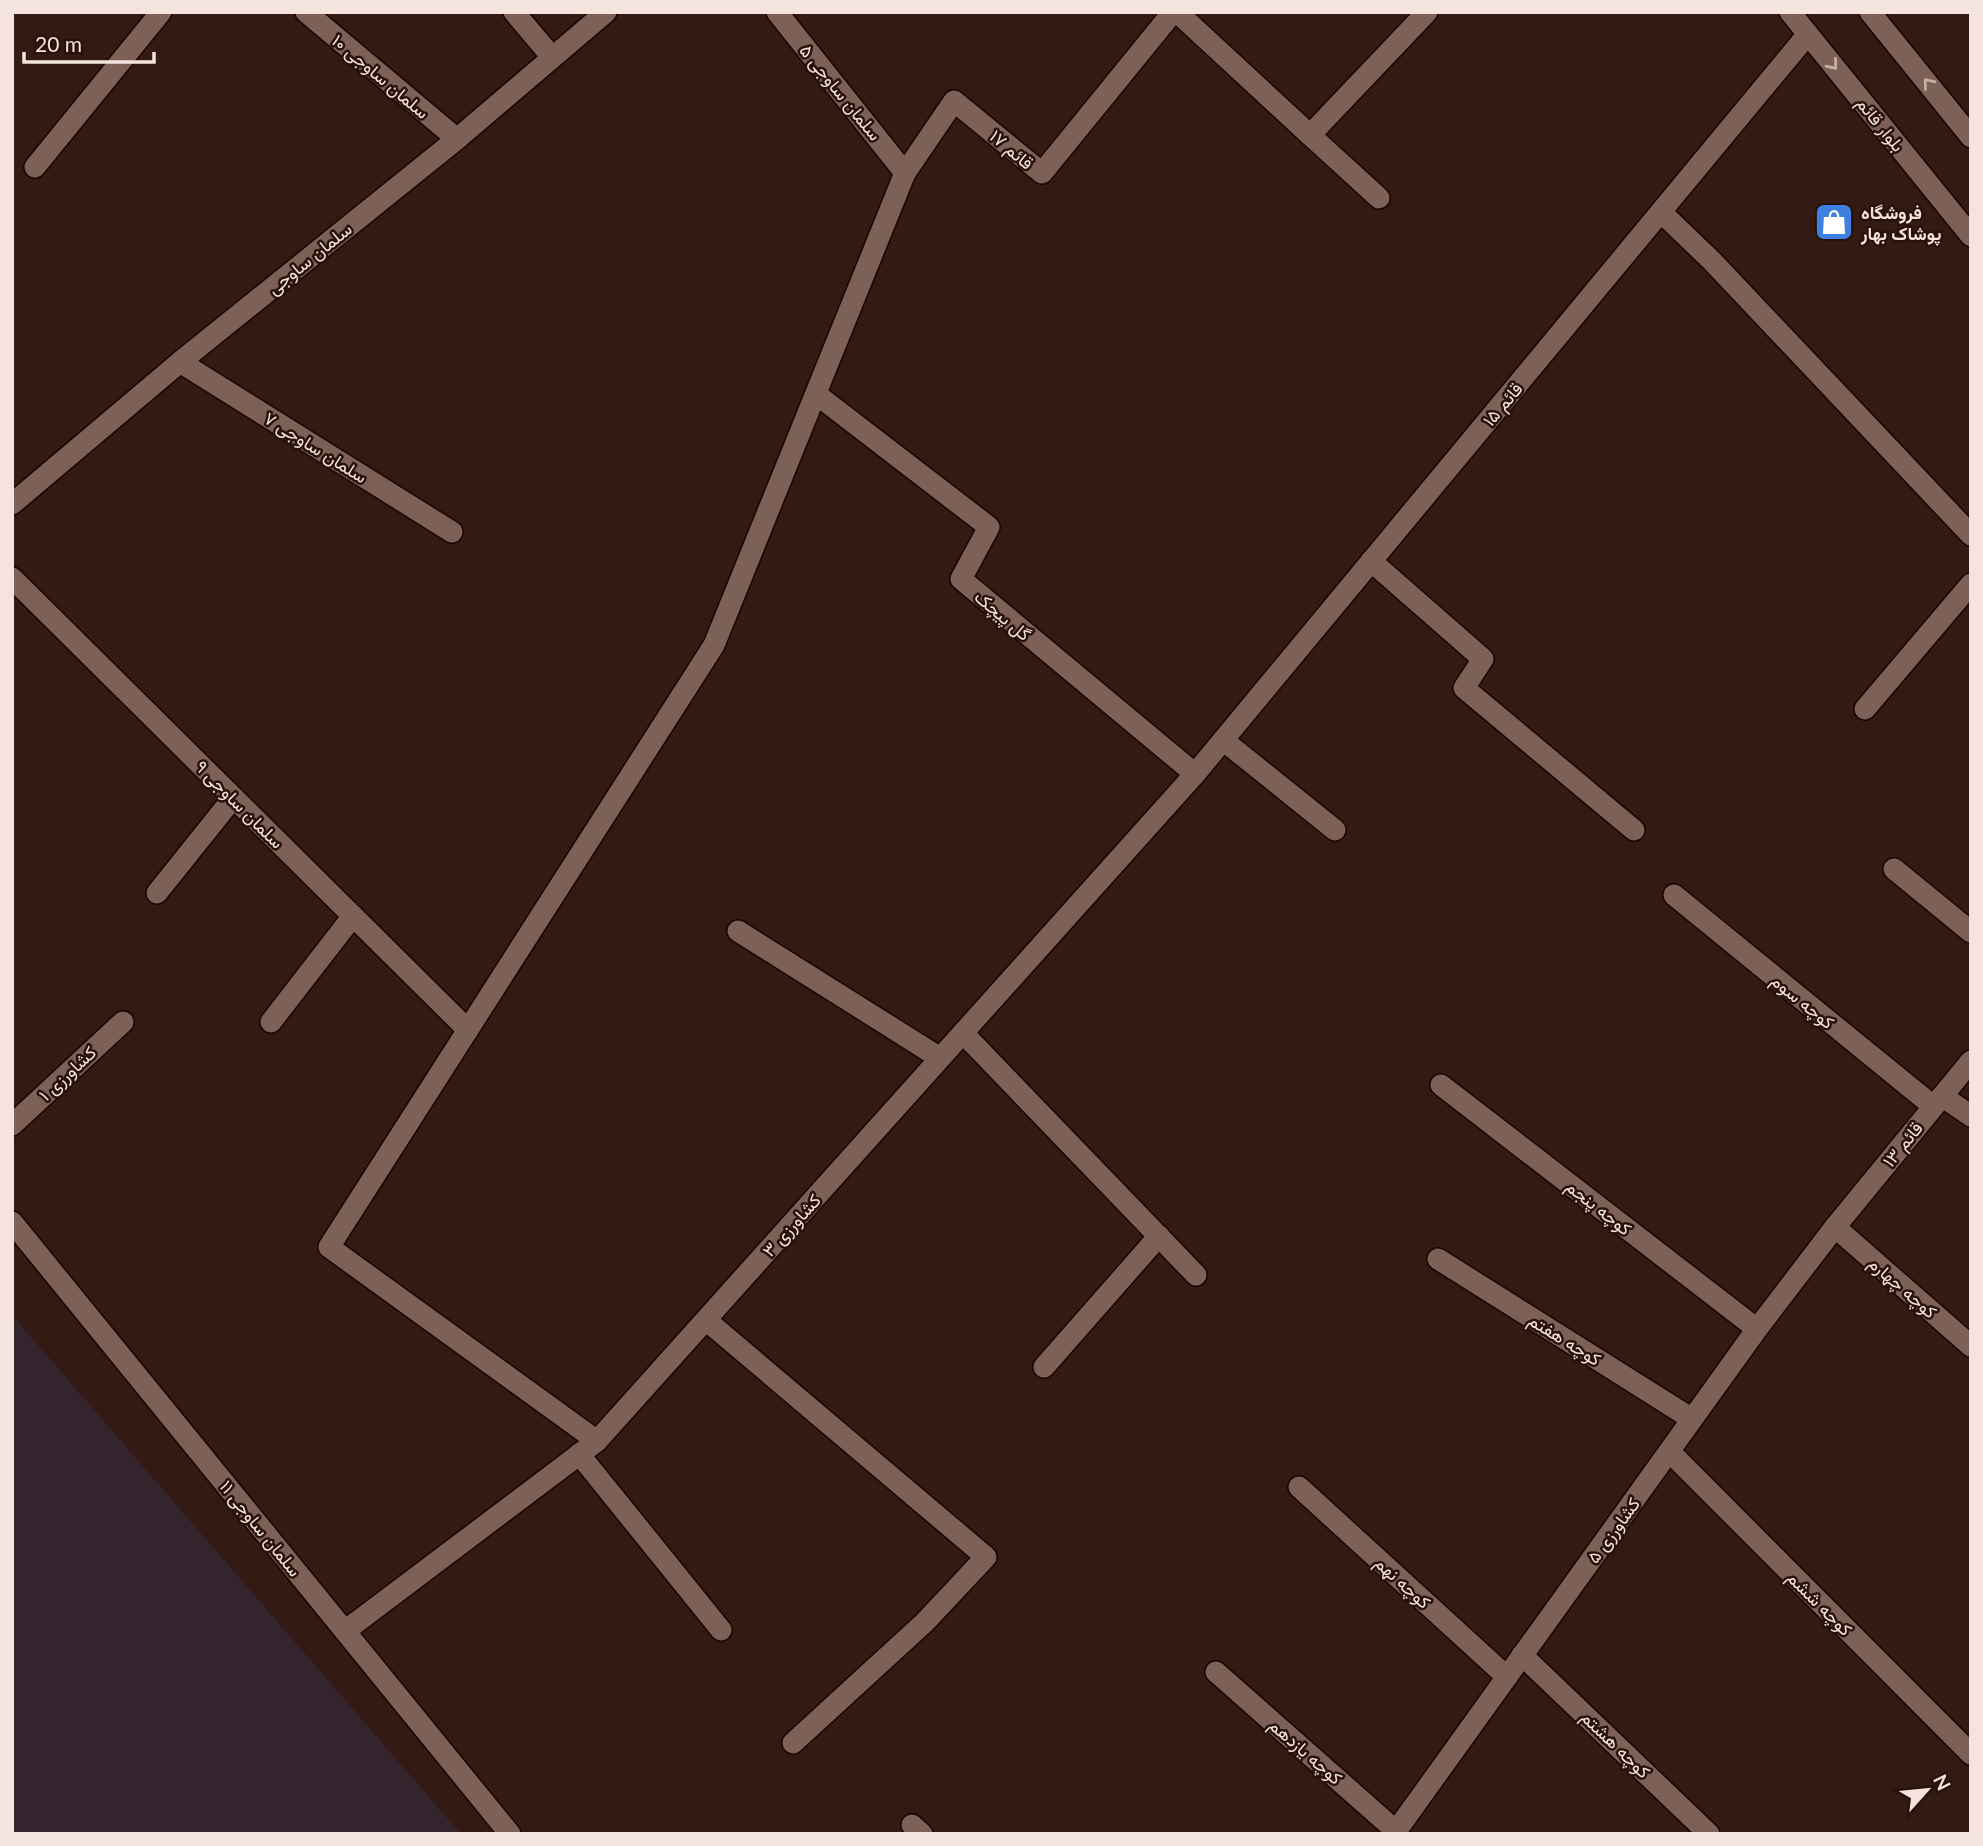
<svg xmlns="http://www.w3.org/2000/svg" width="1983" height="1846" viewBox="0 0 1983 1846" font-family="Lato,Vazirmatn,sans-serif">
<rect width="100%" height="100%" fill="#331b13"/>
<polygon fill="#34242e" points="12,1315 461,1834 12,1834"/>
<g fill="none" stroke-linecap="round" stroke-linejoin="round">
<g stroke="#1a0501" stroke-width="24">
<g id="street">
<polyline points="306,12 457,139"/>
<polyline points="514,12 552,57"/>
<polyline points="777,12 905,173"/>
<polyline points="1177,12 1310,135 1427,12"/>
<polyline points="1310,135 1379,198"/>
<polyline points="35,167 161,12"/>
<polyline points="1661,212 1712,261 1971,535"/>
<polyline points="180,362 452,532"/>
<polyline points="816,394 989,527 961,579 1195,774"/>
<polyline points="1371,561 1483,659 1464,688 1634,830"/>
<polyline points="12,578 468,1030"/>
<polyline points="1865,709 1971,584"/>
<polyline points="1223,740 1335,830"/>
<polyline points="1894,869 1971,932"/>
<polyline points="157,893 233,798"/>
<polyline points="1674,895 1933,1106"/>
<polyline points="738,931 940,1058"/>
<polyline points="271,1022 353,916"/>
<polyline points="963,1033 1196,1275"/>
<polyline points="1441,1085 1757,1329"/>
<polyline points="1942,1096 1971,1116"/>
<polyline points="12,1125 123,1022"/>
<polyline points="12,1222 510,1834"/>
<polyline points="1835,1227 1971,1346"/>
<polyline points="1438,1259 1692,1419"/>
<polyline points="706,1320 986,1557 925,1622 793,1743"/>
<polyline points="1044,1367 1159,1236"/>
<polyline points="597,1441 329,1247 714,645 905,173 954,101 1042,173 1173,12"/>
<polyline points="1670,1452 1971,1754"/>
<polyline points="579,1454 721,1630"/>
<polyline points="1299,1487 1507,1677"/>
<polyline points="345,1631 597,1441 1195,774 1808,34"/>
<polyline points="1522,1655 1709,1834"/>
<polyline points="1216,1672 1396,1831"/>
<polyline points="912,1825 922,1834"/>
<polyline points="1394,1834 1757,1329 1835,1227 1971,1061"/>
</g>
</g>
<g stroke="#1a0501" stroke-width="24">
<g id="secondary">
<polyline points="1790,12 1971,236"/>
<polyline points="1870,12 1971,137"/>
<polyline points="12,504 180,362 457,139 606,12"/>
</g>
</g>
<use href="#street" stroke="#7d6056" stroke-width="21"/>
<use href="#secondary" stroke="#7d6056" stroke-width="21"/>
</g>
<defs><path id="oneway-chevron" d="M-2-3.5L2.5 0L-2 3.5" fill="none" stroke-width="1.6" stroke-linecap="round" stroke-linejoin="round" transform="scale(1.75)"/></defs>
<g stroke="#c5afa7">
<use href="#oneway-chevron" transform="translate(1833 65) rotate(51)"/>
<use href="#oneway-chevron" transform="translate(1928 83) rotate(-129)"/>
</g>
<defs>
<g id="shop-square" transform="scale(2.0125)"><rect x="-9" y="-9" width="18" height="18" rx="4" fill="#3f7fe0" stroke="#291209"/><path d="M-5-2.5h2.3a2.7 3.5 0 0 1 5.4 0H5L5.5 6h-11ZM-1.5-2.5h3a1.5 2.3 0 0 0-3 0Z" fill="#fff"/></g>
</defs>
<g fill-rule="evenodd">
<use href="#shop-square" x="1834" y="222"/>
</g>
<g text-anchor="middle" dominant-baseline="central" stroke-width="5" stroke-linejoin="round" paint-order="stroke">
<g font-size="18" fill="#f5e3dd" stroke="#291209">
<text transform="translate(381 76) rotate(40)">سلمان ساوجی ۱۰</text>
<text transform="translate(841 92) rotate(51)">سلمان ساوجی ۵</text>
<text transform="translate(1881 124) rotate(51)">بلوار قائم</text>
<text transform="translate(1012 149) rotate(40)">قائم ۱۷</text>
<text transform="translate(309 258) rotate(-39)">سلمان ساوجی</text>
<text transform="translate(1502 404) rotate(-50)">قائم ۱۵</text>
<text transform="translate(316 447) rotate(32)">سلمان ساوجی ۷</text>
<text transform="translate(1003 615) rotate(40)">گل پیچک</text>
<text transform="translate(240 804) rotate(45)">سلمان ساوجی ۹</text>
<text transform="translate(1803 1001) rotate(39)">کوچه سوم</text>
<text transform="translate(67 1073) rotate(-43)">کشاورزی ۱</text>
<text transform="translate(1902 1144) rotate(-51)">قائم ۱۳</text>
<text transform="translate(1599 1207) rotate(38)">کوچه پنجم</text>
<text transform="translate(791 1225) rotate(-48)">کشاورزی ۳</text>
<text transform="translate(1903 1287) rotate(41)">کوچه چهارم</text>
<text transform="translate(1565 1339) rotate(32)">کوچه هفتم</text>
<text transform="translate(261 1528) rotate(51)">سلمان ساوجی ۱۱</text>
<text transform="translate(1613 1530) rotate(-54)">کشاورزی ۵</text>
<text transform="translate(1403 1582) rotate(42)">کوچه نهم</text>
<text transform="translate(1820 1603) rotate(45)">کوچه ششم</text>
<text transform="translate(1616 1744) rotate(44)">کوچه هشتم</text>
<text transform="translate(1306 1751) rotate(41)">کوچه یازدهم</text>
</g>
<g font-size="18" font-weight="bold" fill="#f5e3dd" stroke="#291209" text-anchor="start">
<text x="1861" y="212">فروشگاه<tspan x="1861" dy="21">پوشاک بهار</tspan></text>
</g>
</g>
<rect width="1983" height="1846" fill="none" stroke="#f5e3dd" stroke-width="28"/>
<g transform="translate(1927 1790) rotate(63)" stroke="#291209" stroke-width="5" paint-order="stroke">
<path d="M0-5L12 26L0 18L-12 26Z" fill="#f5e3dd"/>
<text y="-10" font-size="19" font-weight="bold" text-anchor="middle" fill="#f5e3dd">N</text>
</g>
<path d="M24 52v10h130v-10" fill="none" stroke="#f5e3dd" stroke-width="3.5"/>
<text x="35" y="52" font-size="21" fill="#f5e3dd" stroke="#291209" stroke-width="5" paint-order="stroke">20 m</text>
</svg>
